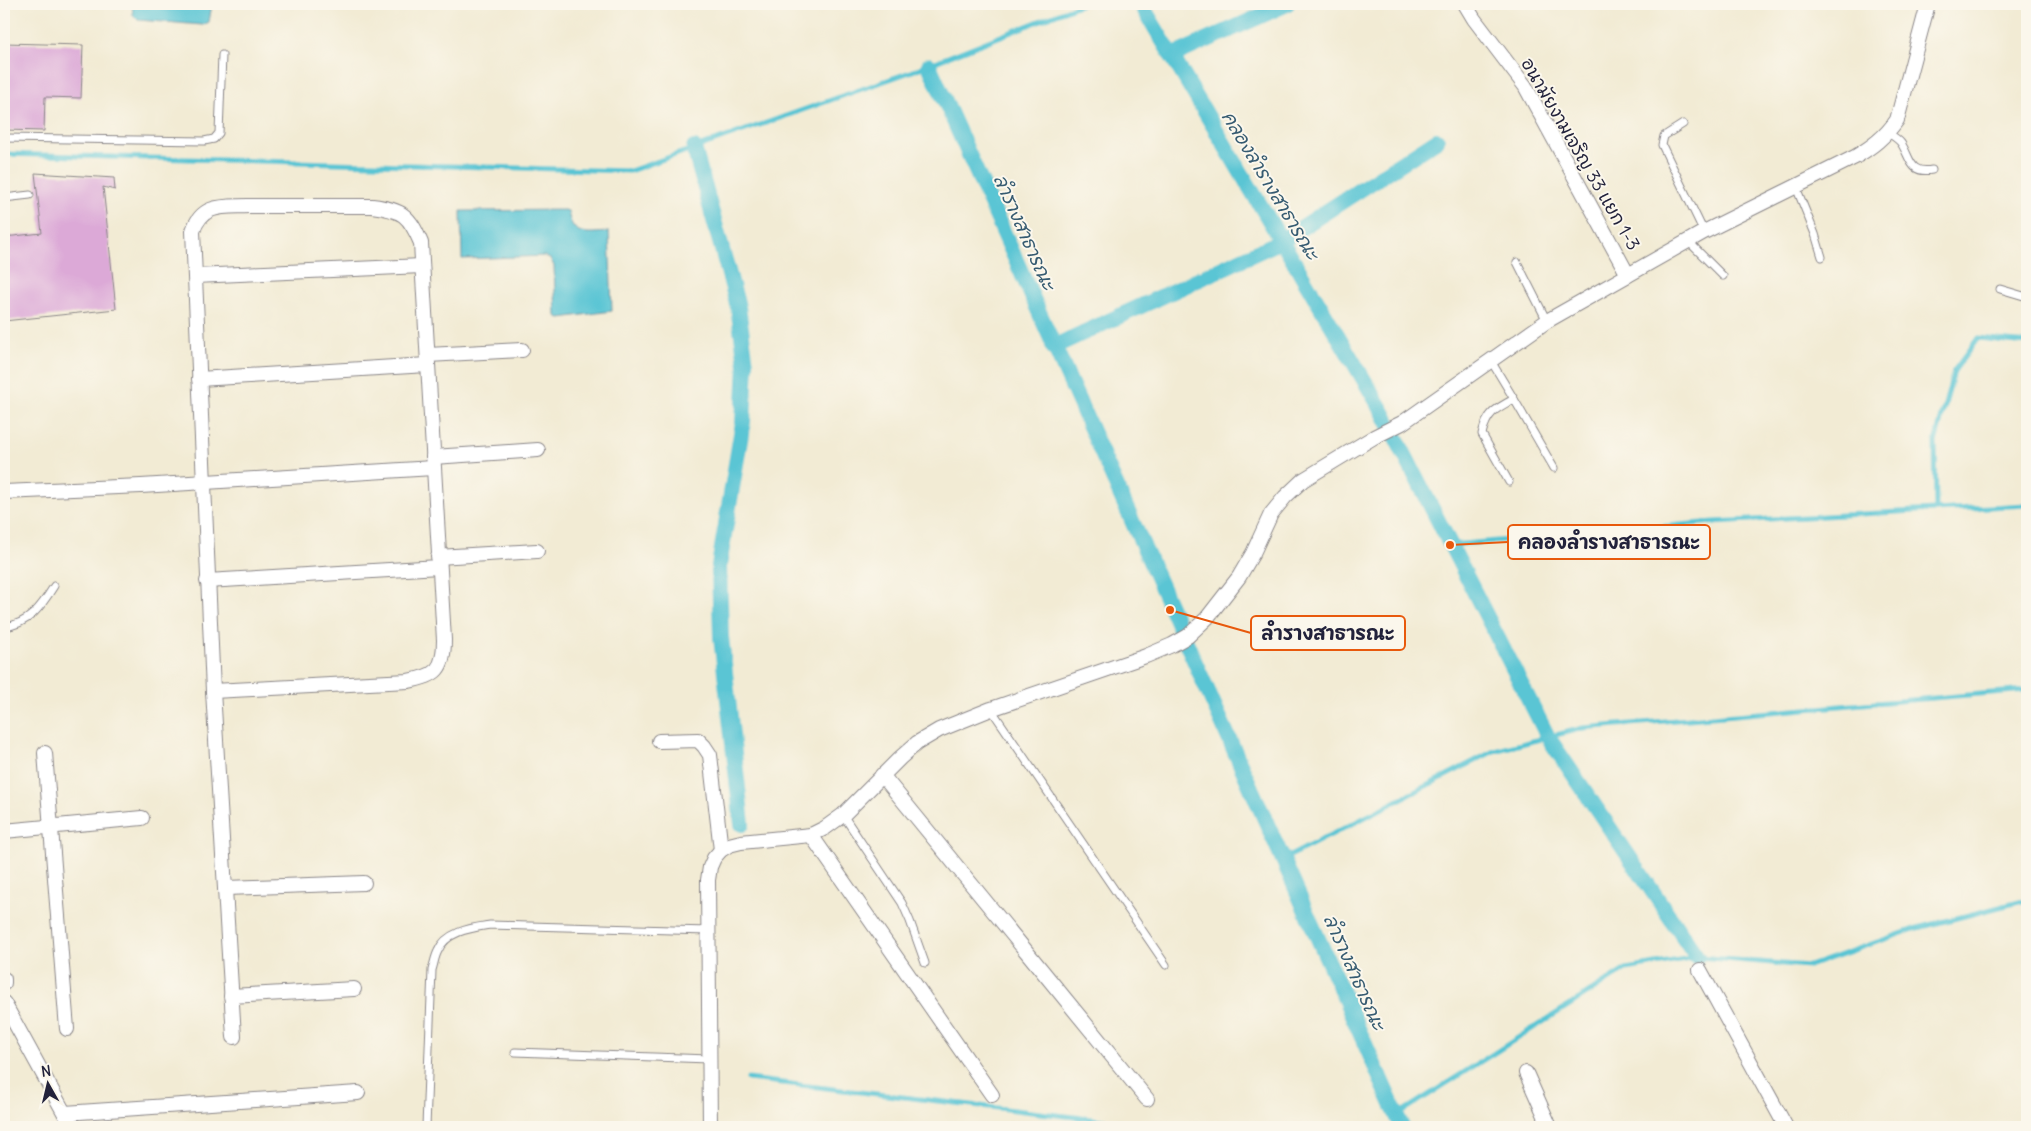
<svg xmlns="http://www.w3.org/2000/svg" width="2031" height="1131" viewBox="0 0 2031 1131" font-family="Delius,'Playpen Sans Thai',sans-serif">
<rect width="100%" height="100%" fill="#fbf7ec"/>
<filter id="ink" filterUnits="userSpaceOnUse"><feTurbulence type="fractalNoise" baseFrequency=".02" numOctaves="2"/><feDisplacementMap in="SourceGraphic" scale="10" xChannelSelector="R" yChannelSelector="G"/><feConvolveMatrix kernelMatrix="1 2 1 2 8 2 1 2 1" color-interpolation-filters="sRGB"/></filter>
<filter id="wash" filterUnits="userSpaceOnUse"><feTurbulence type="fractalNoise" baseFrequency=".0096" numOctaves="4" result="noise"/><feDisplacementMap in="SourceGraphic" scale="20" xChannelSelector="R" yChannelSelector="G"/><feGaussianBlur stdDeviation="1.12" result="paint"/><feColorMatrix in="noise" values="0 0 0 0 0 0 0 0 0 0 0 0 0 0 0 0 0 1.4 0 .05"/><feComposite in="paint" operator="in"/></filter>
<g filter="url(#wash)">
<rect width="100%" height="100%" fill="#f2ebd4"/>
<g fill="#5ac5d4" stroke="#3e7488">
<polygon points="132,4 212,4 209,22 203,25 138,20 133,15"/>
<path d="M565 210 568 211C572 238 587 233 609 232L612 311 560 318 556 316 554 266 551 260 545 256 462 259 461 211Z"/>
</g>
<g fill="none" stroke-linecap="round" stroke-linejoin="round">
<g stroke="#5ac5d4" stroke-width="5">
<polyline points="4,154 630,171 910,72 1082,4"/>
<polyline points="1936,510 1935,442 1954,371 1978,338 2027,343"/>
<polyline points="1450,545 1714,522 2027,505"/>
<polyline points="1282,860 1494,751 1583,728 2027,690"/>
<polyline points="748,1079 1160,1127"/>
<polyline points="1397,1115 1626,969 1697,957 1809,966 1914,929 2027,900"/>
</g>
<g stroke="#5ac5d4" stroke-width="16">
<polyline points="1141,4 1383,412 1548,737 1697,957"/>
<polyline points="1172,56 1287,4"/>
<polyline points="929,65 1402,1127"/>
<polyline points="694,148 738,307 746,364 743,422 719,566 721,637 742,824"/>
<polyline points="1053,347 1281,241 1437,140"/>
</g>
</g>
<g id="blocks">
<g fill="#dca9d7">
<polygon points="4,43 83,45 81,98 45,97 44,131 4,130"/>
<polygon points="35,173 114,178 115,190 103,187 116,309 4,321 4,237 42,233"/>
</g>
</g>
</g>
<g filter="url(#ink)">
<use href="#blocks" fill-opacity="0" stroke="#8a8688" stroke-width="1"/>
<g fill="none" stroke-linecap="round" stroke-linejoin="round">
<g stroke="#8a8688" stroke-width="9">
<g id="lane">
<polyline points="1683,124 1664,136 1662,145 1704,232"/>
<path d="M1888 133C1893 136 1898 139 1901 143 1911 158 1909 174 1932 170"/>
<polyline points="4,138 204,141 214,139 219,133 222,55"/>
<polyline points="1796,187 1815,234 1822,257"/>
<polyline points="4,198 30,195"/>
<polyline points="1688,241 1723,276"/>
<polyline points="1517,262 1547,321"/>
<polyline points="2000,289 2027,297"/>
<path d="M1491 361 1514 399C1495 409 1487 413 1482 434L1509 482"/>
<polyline points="1514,399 1554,468"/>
<path d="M4 627C29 624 41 607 54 586"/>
<polyline points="991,709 1166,965"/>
<polyline points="843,815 902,903 910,921 925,963"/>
<polyline points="515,1052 709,1059"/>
<path d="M426 1127 432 970C434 964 435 956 438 951 446 931 472 928 490 925L708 931"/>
</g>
</g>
<g stroke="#8a8688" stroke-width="16">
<g id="street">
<polyline points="1465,4 1474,19 1525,86 1628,275"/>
<path d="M248 206H372C403 210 409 215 421 243L444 640C444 669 437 676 408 681L213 691 193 231C202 203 224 207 248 206Z"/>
<polyline points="195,276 422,266"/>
<polyline points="428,355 522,350"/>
<polyline points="199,379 427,365"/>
<polyline points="433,457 538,450"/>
<polyline points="4,492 141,486 433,468"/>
<polyline points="438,557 537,551"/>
<polyline points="207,581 439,567"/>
<polyline points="213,691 234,1037"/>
<polyline points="659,741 698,740 704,746 710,755 721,850"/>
<polyline points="45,753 67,1029"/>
<polyline points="882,775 1147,1099"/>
<polyline points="4,831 142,818"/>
<polyline points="811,835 992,1095"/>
<polyline points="225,888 364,883"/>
<polyline points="1700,970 1786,1127"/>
<polyline points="4,979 4,983"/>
<polyline points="231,996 354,989"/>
<polyline points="4,1003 72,1127"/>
<polyline points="1526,1073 1550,1127"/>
<polyline points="65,1113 358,1093"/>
<path d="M710 1127 708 880 710 867 714 858 721 850 729 845 741 842 811 835 825 828 843 815 900 758 917 743 939 730 991 709 1146 656 1172 645 1188 636 1207 618 1239 577 1253 553 1271 514 1285 497 1303 480 1374 437 1402 423 1547 321 1704 232 1855 157C1872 147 1885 137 1897 120L1928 4"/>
</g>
</g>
<use href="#lane" stroke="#fff" stroke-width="7"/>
<use href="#street" stroke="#fff" stroke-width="14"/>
</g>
</g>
<g text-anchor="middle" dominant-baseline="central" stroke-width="4" stroke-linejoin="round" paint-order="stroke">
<g font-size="18" fill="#22223b" stroke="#fbf7ec">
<text transform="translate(1581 154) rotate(60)">อนามัยงามเจริญ 33 แยก 1-3</text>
</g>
<g font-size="19" font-style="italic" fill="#365b71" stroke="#fbf7ec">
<text transform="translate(1271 185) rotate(59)">คลองลำรางสาธารณะ</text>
<text transform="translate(1025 232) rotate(66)">ลำรางสาธารณะ</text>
<text transform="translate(1355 972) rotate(66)">ลำรางสาธารณะ</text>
</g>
</g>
<path fill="none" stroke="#e8590c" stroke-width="2" d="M1450 545L1508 542M1170 610L1251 633"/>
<g fill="#e8590c" stroke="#fbf7ec" stroke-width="2">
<circle cx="1450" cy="545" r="5"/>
<circle cx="1170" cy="610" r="5"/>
</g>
<g fill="#fbf7ec" stroke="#e8590c" stroke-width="2">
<rect x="1508" y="525" width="202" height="34" rx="5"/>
<rect x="1251" y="616" width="154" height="34" rx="5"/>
</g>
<g font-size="19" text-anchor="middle" font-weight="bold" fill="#22223b">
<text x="1609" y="549">คลองลำรางสาธารณะ</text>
<text x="1328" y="640">ลำรางสาธารณะ</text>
</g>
<rect width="2031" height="1131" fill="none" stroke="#fbf7ec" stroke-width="20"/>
<g transform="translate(48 1084) rotate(352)" stroke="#fbf7ec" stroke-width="4" paint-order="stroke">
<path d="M0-4L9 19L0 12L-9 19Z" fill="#22223b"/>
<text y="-8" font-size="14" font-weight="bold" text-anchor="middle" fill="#22223b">N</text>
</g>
</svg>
